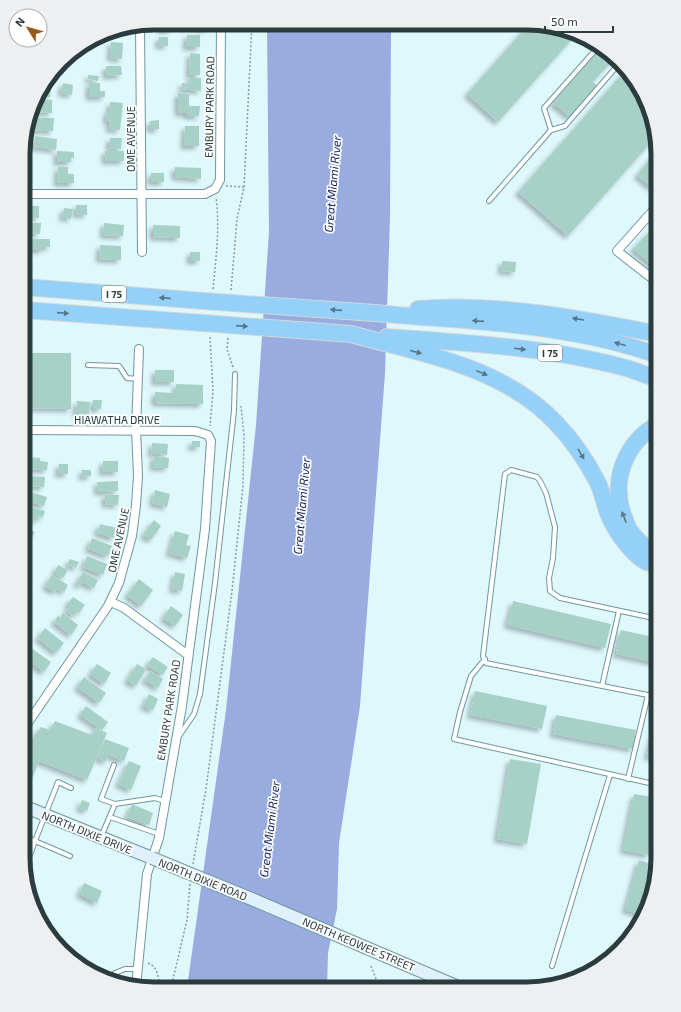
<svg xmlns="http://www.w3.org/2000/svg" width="681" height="1012" viewBox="0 0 681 1012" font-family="'Exo 2',sans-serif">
<defs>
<filter id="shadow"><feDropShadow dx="-3.5" dy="3.5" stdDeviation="2" flood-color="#0004"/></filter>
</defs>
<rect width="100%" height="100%" fill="#def8fc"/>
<polygon fill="#98acdf" points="267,23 391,24 390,217 385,373 360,706 339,843 337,909 328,953 327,988 187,988 226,710 256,425 269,232"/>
<g fill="#a7d0c6" filter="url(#shadow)">
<rect x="161" y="23" width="11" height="7"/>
<polygon points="183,23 195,23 194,28 183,27"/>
<polygon points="196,23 208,23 207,29 196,28"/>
<polygon points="529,24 544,24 574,37 498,122 467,94"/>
<polygon points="187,35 200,35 200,47 186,47"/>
<polygon points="159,37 168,37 168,46 158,45"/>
<polygon points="111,42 123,43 122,59 110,58"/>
<polygon points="601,48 607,50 614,59 593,82 598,86 570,117 553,103"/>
<polygon points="190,53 200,54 200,75 189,75"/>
<polygon points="106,66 121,66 122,75 106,76"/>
<polygon points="624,72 648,104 655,138 568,236 518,192"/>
<polygon points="88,75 99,76 98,81 88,79"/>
<polygon points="190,77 201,78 201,91 181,89 182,83 189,84"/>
<polygon points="63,83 73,85 72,95 61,93"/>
<polygon points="89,83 100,83 100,91 105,91 105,97 89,97"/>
<polygon points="43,86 51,87 50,97 38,97"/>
<polygon points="178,93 189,94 189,106 200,106 199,116 187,116 187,113 178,113"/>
<polygon points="37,99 52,100 52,113 32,112"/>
<polygon points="110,102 123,103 120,130 109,129 110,121 106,120 107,112 109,112"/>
<polygon points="31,118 54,118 53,131 30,130"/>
<polygon points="159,120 159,129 150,129 150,121"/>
<polygon points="185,126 199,126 199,146 184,146"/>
<polygon points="35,136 57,139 56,150 34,147"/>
<polygon points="110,138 122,138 121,149 109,148"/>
<polygon points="57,151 74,152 74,158 71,158 71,162 57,162"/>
<rect x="105" y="151" width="19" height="10"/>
<polygon points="657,151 658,181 652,188 637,175"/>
<polygon points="58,167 68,167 68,174 74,174 74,183 57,183"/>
<polygon points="175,167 201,168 201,179 175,177"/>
<rect x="151" y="173" width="13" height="9"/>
<polygon points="76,205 87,205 87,215 76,214"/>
<polygon points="29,206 39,206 39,218 28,217"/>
<polygon points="64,208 73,209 71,219 62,217"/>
<polygon points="29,223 41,223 40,234 29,233"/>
<polygon points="104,223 124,225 123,236 103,235"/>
<polygon points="153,225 180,226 180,238 153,237"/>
<polygon points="651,230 658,236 658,270 633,249"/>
<polygon points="25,239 50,239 50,247 43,247 43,250 25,250"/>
<polygon points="100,245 121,246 121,260 99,259"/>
<rect x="190" y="252" width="10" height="9"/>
<polygon points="502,261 516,262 515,272 501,271"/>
<polygon points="24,353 71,353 71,409 27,408 26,371 24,371"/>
<rect x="155" y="370" width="19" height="12"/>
<polygon points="176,384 203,385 203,404 155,403 155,392 175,393"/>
<polygon points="93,400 102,400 101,409 93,409"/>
<polygon points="77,401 90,402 89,414 76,414"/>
<polygon points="192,441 200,441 200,447 191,447"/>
<polygon points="152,443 168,444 167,455 151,453"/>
<polygon points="154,456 169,458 168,468 153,467"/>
<polygon points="27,457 40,458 40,461 48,462 47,470 26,469"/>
<polygon points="103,461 118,461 118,472 102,472"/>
<polygon points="59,464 68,464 68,474 58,474"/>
<polygon points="82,470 91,470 91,476 82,477"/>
<polygon points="24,476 45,477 44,487 24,486"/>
<polygon points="118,481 118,491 98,492 97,482"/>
<polygon points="24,490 47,497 44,506 24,500"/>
<polygon points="155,490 170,494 167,507 152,503"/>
<polygon points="105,495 119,495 118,505 105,504"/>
<polygon points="29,507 45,511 43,517 38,516 37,521 26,518"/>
<polygon points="154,520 161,526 151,540 143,535"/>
<polygon points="100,524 117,528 114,538 97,533"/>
<polygon points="24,526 35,532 31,540 24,536"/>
<polygon points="175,531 189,535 186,545 191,546 187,558 169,553"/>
<polygon points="92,538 112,546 108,556 88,549"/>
<polygon points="24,544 32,549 26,559 23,558"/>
<polygon points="87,556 107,564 103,575 83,567"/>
<polygon points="70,559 79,562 76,568 67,564"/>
<polygon points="58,565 68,570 63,578 54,573"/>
<polygon points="83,572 98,580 94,588 82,582 80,586 76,584"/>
<polygon points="175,572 185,574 182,591 172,589"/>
<polygon points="52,575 68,585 64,592 57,588 55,592 45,586"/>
<polygon points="139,579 153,590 141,606 127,595"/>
<polygon points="23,580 29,583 25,589 23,588"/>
<polygon points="73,597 85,605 79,613 77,611 73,616 66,611 70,606 67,604"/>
<polygon points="513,601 611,624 605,648 507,625"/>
<polygon points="171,606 183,615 175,626 163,618"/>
<polygon points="63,613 78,625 71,635 54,622 58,616 60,618"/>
<polygon points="45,628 64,643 56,653 38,638"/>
<polygon points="621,630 658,638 658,663 616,654"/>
<polygon points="31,648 51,662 44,672 25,658"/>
<polygon points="153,657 168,667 162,675 147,665"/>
<polygon points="97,664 111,673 104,684 90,674"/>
<polygon points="137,664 146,669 136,686 127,680"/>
<polygon points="150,671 163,679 158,688 145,680"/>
<polygon points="84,677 106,693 99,703 77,687"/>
<polygon points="23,684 31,690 25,699 23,697"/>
<polygon points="475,691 547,706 542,729 470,715"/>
<polygon points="149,694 158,699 153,710 143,706"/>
<polygon points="86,706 108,722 102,730 80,715"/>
<polygon points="556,715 636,730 633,749 553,734"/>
<polygon points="55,721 92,735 95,728 107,733 87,780 39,761 30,784 23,781 23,751 41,727 50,730"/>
<polygon points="653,734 658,735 658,759 647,756"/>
<polygon points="105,739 129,748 124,761 108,755 106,762 98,758"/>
<polygon points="510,759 541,764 527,844 497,839"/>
<polygon points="129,761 141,766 131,790 118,784"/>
<polygon points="634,794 658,798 658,809 649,855 623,850"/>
<polygon points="82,800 90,803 87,811 79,808"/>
<polygon points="132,804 153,813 149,825 127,817"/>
<polygon points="639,860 658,866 651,900 643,915 625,910"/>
<polygon points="84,883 102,891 97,903 79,894"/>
<polygon points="33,905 40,908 37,914 33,908"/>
</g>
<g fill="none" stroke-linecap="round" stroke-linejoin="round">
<g stroke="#6f989f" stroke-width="6">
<g id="service">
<polyline points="598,47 544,108 551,130 565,126 618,65"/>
<polyline points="489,201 551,130"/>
<polyline points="88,365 119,366 127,378 139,379"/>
<polyline points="485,659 471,676 460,712 454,739 658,785"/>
<polyline points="602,686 619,611"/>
<polyline points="658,697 486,663 483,656 505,474 511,470 537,477 540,481 546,493 555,527 553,558 549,578 550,591 560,598 658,619"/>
<polyline points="179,736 194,714 200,694 215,583 234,411 235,374"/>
<polyline points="628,779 648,695"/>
<polyline points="115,804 155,798 164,801"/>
<polyline points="110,817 159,834"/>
<polyline points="23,836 35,841 58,782 71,788"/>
<polyline points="101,837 115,804 101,799 114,765"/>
<polyline points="25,869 35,841 70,856"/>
<polyline points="552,966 610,775"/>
<polyline points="114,978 115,973 125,969 138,969"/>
</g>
</g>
<g stroke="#6f989f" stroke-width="10">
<g id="minor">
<polyline points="140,25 142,252"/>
<polyline points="24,194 205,194 215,189 220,180 221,23"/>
<polyline points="658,283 617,251 658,205"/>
<polyline points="24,430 195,431 208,435 211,441 205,529 182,706 159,838 147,874 136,987"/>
<polyline points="111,602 124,608 188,655"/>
<polyline points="23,730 108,606 119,583 132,536 136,505 138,476 136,429 139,349"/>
</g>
</g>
<g stroke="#6f989f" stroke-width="14">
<g id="secondary">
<polyline points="23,806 152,858"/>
<polyline points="254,900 463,989"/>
</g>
</g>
<g stroke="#d5d8d9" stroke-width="18">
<g id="motorway">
<polyline points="24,287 204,301"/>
<path d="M418 309C495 302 582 319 658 334"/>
<polyline points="24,310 203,323"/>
<path d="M375 313C438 319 503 321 566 332 597 337 628 345 658 355"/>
<path d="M351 334C423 354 504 367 557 424 573 441 586 460 597 481 603 492 604 506 610 518 616 532 632 554 646 562 650 563 654 564 658 565"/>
<path d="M387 337C466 343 549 347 626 368 637 371 647 376 658 379"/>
<path d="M655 554C645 547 637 541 630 531 627 527 626 521 624 517 610 481 625 443 658 424"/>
</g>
</g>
<g stroke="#869b9f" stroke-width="1.5" stroke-dasharray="2 2" stroke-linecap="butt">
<polyline points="226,186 244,187"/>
<path d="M213 289C216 258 220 228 216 197"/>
<polyline points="231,290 237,219 244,187 252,23"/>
<polyline points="210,337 213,391 210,426"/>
<polyline points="228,338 227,349 233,367"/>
<polyline points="193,864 206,789 232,591 243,486 244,435 241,406"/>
<path d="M148 963C158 967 159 978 159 988"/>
<polyline points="371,966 380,989"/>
<polyline points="171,988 187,920 190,884"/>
</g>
<use href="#service" stroke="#fff" stroke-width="4"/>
<use href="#minor" stroke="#fff" stroke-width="8"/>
<use href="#secondary" stroke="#dff1fd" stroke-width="12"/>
<use href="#motorway" stroke="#94d0f8" stroke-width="16"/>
<g stroke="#6f989f" stroke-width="14" stroke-linecap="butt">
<polyline id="secondary-bridge" points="152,858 254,900"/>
</g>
<g stroke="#d5d8d9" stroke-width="18" stroke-linecap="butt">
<g id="motorway-bridge">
<polyline points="204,301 375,313"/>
<polyline points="203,323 351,334"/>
</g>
</g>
<use href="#secondary-bridge" stroke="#dff1fd" stroke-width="12"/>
<use href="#motorway-bridge" stroke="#94d0f8" stroke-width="16"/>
</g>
<defs><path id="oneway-solid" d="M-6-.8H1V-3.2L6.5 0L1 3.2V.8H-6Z"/></defs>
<g fill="#557789">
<use href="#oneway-solid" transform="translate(165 298) rotate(-175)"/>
<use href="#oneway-solid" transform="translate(336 310) rotate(-176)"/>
<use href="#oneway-solid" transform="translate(63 313) rotate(4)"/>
<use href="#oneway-solid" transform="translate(578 319) rotate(-171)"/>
<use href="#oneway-solid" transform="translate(478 321) rotate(-176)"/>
<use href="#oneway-solid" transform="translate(242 326) rotate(4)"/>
<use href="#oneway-solid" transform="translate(620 344) rotate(-165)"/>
<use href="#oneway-solid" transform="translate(520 349) rotate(7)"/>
<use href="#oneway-solid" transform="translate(416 352) rotate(15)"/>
<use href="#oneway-solid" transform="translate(482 373) rotate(22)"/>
<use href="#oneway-solid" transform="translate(581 454) rotate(59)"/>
<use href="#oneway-solid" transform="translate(624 517) rotate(-111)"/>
</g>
<g text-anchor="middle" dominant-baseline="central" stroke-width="3.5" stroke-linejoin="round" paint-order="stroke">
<g fill="#fff" stroke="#6b7679" stroke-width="1">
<rect x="102" y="286" width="24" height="16" rx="3"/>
<rect x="538" y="345" width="24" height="16" rx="3"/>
</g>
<g font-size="10" font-weight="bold" fill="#2b3c3f">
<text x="114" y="294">I 75</text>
<text x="550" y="353">I 75</text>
</g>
<g font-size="11" fill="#2b3c3f" stroke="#fff">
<text transform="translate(209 107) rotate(-89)">EMBURY PARK ROAD</text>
<text transform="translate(130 139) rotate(-90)">OME AVENUE</text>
<text x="117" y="419">HIAWATHA DRIVE</text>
<text transform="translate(118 540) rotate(-78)">OME AVENUE</text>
<text transform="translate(168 710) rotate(-81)">EMBURY PARK ROAD</text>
<text transform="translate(87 832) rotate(22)">NORTH DIXIE DRIVE</text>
<text transform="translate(203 879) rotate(22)">NORTH DIXIE ROAD</text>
<text transform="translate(359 944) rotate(23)">NORTH KEOWEE STREET</text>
</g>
<g font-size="12" font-style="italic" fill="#152560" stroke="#fff">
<text transform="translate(332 184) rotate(-85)">Great Miami River</text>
<text transform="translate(301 506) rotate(-85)">Great Miami River</text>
<text transform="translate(269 829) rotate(-83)">Great Miami River</text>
</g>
</g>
<path d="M0 0H681V1012H0ZM154 30H527A124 124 0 0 1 651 154V858A124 124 0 0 1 527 982H154A124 124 0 0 1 30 858V154A124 124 0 0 1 154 30Z" fill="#eeeff0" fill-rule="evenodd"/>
<path fill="none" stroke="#2b3c3f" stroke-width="5" d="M154 30H527A124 124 0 0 1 651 154V858A124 124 0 0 1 527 982H154A124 124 0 0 1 30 858V154A124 124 0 0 1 154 30Z"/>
<g transform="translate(28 28) rotate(307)"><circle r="19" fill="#ffffff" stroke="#aab1b2"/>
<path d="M0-3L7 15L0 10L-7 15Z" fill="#965a1c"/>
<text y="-6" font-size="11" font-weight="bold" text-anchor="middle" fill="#2b3c3f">N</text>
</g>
<path d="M545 26v6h68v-6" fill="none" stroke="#2b3c3f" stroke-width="2"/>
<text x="551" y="26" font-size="12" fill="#2b3c3f" stroke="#ffffff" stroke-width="3" paint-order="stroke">50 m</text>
</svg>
